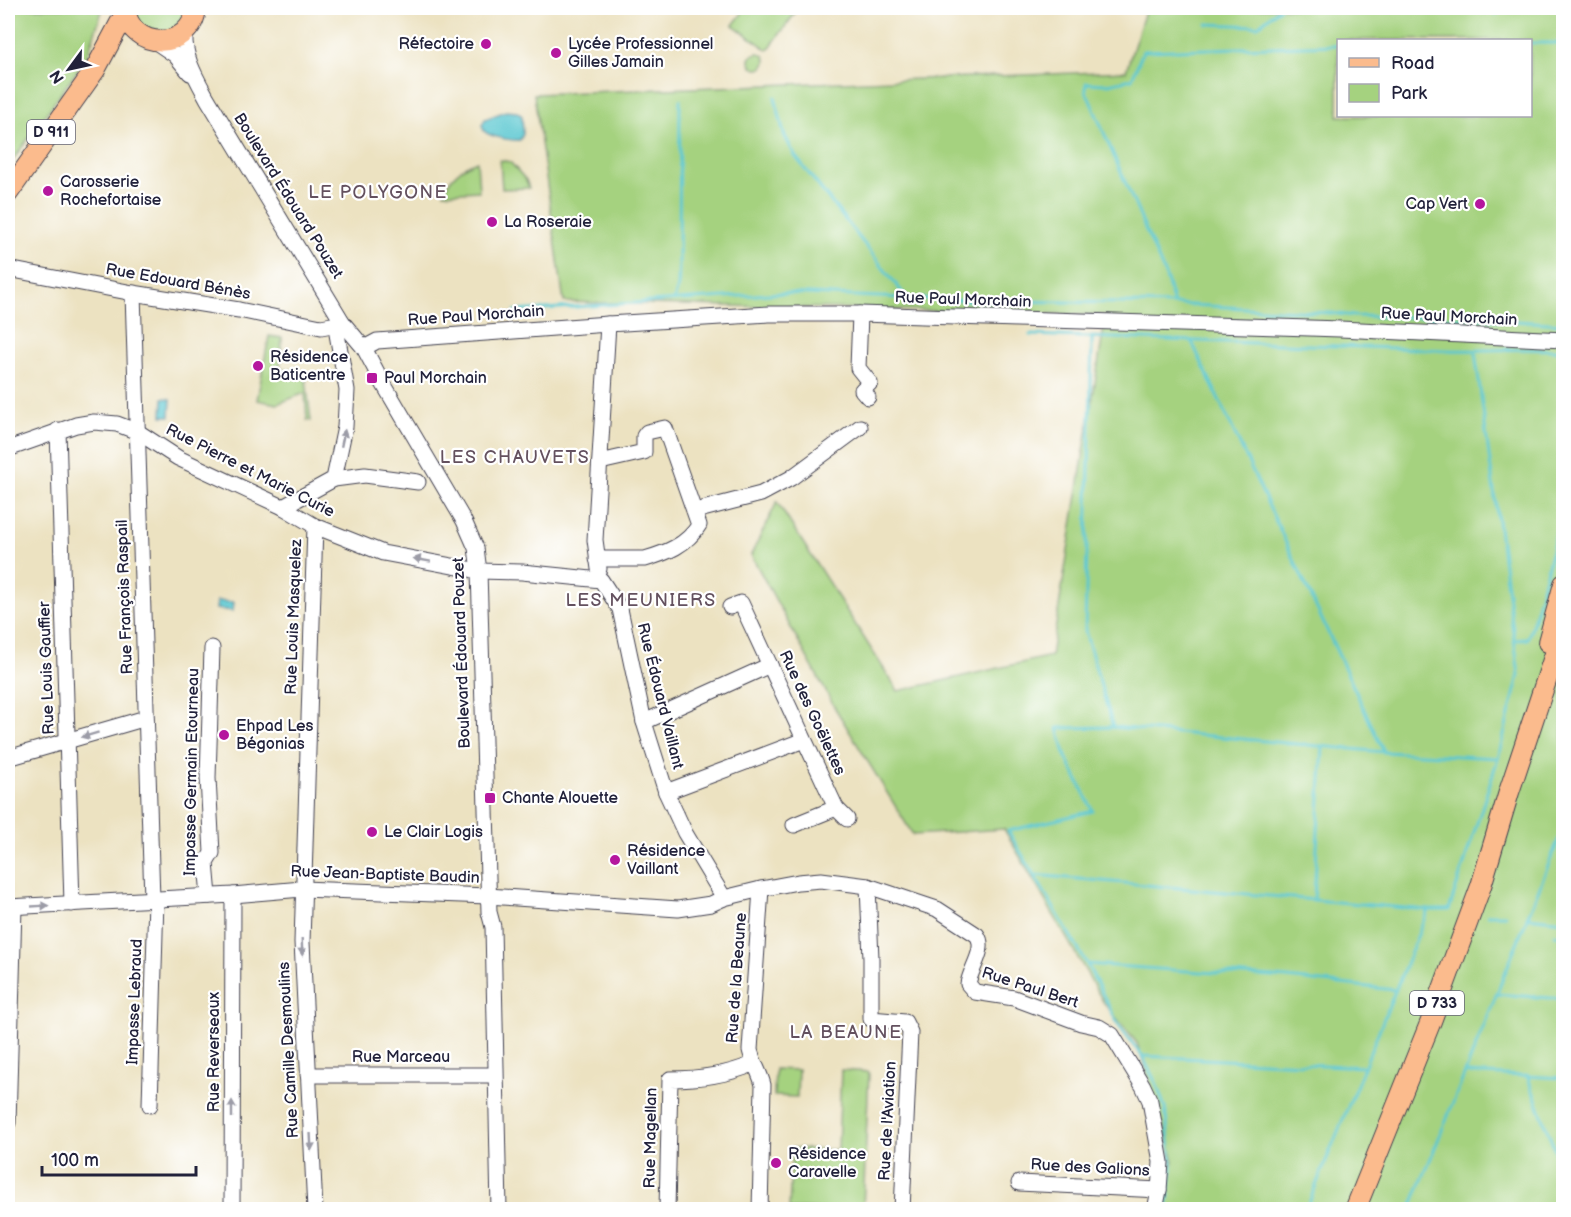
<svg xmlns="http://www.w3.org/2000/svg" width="1571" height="1217" viewBox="0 0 1571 1217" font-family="'Balsamiq Sans',sans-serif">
<rect width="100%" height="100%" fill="#fff"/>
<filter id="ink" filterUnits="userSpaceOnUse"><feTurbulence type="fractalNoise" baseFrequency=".0167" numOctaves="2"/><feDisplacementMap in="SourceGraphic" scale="12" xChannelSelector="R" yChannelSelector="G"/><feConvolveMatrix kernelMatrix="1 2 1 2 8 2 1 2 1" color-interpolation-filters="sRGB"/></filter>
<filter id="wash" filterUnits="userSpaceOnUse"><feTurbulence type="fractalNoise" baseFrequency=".008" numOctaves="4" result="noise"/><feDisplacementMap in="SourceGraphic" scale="24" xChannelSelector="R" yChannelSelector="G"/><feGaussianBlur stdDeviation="1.35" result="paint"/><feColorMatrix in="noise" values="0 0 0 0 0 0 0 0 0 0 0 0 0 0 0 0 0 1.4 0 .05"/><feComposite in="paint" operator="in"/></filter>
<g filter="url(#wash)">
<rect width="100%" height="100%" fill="#ece2c1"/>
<g fill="#a5d27f" stroke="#647a5d" stroke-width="1.5" fill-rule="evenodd">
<polygon points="8,8 103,8 87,57 8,167"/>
<polygon points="130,8 191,8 172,32 142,29"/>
<polygon points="746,8 799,8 768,50 733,25"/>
<path d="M1146 8H1563V1209H1155L1174 1161 1137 1043 1104 1003 1004 829 913 835 835 708 751 555 777 502 898 691 1051 656 1106 315 564 302 534 94 1126 71ZM1338 40H1530V116H1338Z"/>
<circle cx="758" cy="61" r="8"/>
<polygon points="500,160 510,162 526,180 529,188 502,189"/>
<path d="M477 161 479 191 444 193C449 177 461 167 477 161Z"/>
<polygon points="269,336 282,338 280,369 305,371 311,421 307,420 305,393 277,404 257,400"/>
<polygon points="775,1069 798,1070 797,1097 774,1096"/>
<polygon points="841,1070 869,1072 863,1209 789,1209 792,1148 838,1150"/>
</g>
<g fill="#5ac7d0" stroke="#3e7486" stroke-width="1.5">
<path d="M506 111 517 112 522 116 523 134 520 140C512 141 490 137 484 131L482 125 485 119Z"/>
<polygon points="163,398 171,399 170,416 162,416"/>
<polygon points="217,601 234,602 233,611 216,609"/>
</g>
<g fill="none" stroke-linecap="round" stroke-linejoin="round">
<g stroke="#5ac7d0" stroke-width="3">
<polyline points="1493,8 1496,15"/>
<polyline points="1207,24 1258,26 1280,8"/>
<polyline points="1530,43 1564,43"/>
<polyline points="775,97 784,134 795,156 906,297"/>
<polyline points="674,300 678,287 679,264 680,100"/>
<polyline points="1174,304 1166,277 1086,91 1086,83 1108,84 1132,79 1143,51 1338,45"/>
<polyline points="515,311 784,293 951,300 1174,304 1331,313 1354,316 1468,318 1564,324"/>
<path d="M1030 335C1169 340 1307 344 1445 350 1484 352 1525 346 1564 351"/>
<polyline points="1092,338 1085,631 1113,727"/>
<polyline points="1192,342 1384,752"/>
<polyline points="1514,640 1527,639 1531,630 1564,505"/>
<polyline points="1034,875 1428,910 1449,910 1498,758 1519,675 1475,352"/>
<polyline points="1314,898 1323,746"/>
<polyline points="1488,915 1505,915"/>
<polyline points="1527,917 1564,921"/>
<polyline points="1555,935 1564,936"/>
<polyline points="1087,964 1287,978 1395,990"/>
<polyline points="1496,994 1564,999"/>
<polyline points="1142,1056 1364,1067"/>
<polyline points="1465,1073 1564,1078"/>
<polyline points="1527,1075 1564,1175"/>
<polyline points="1167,1210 1172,1166 1165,1108 1156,1083 1142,1056 1119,1026 1087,964 1008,831 1093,811 1066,757 1058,728 1113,727 1384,752 1498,758"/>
<polyline points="1306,1210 1428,910"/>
<polyline points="1410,1210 1564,826"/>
</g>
</g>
</g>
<g filter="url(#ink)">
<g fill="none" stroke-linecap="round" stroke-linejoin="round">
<g stroke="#403f4f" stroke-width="17">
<g id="minor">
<path d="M185 31C183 56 195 76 207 98L343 323 364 348 380 378 464 521 476 548 479 571 489 912 493 927 499 1210"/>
<polyline points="153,40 175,55 190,73"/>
<polyline points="8,269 133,293 239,310 321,327 343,323"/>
<polyline points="133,293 152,899"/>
<polyline points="860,314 858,368 870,383 862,390 868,397"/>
<polyline points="364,348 377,341 608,324 769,314 860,314 1340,329 1564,340"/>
<polyline points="58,430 72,904"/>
<polyline points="8,449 76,425 94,422 117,424 138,432 178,458 283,507 315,526 383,553 479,571 522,572 601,580 620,609 644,722 666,792 685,833 724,898"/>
<polyline points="334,479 365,475 418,482"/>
<polyline points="283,507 334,479 345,427 347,390 337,334 343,323"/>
<polyline points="695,511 761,494 791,478 860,427"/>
<path d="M597 559H645C666 553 687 545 699 525L665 428 647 432 644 436V452L600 462"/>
<polyline points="599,569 595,540 608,324"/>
<polyline points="730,607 741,603 836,808 794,825"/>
<polyline points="644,722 770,665"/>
<polyline points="8,758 146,718"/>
<polyline points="666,792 804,740"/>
<polyline points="836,808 847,819"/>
<polyline points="868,886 871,959 871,1019 905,1022 910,1032 902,1210"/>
<polyline points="209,896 206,863 212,853 208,778 212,648"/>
<path d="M8 907 233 895 302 889 488 896 678 909 711 904 724 898 761 889 798 882 821 880 868 886 937 909 977 935C987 949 970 969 968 984L975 992 1014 998 1081 1023 1099 1027 1112 1035 1143 1086 1150 1101 1161 1162 1159 1190 1155 1210"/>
<polyline points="308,1075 495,1075"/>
<polyline points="150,1105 156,899"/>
<polyline points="8,1123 14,907"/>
<polyline points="1019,1183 1159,1190"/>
<polyline points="232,1210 233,895"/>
<polyline points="315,1210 302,942 315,526"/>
<path d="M667 1210 670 1079C698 1079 727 1075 753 1064"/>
<path d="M760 1210 763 1085C760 1072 753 1063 750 1050L761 889"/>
</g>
</g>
<g stroke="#403f4f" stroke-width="22">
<g id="major">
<path d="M125 8C129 51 192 52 196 8"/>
<polyline points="8,193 95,70 126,12"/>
<polyline points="1548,642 1564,584"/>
<polyline points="1355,1210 1431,1021 1481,886 1509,792 1564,627"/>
</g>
</g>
<use href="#minor" stroke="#fff" stroke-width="15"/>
<use href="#major" stroke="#fbbb8d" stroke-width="20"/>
</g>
<defs><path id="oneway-solid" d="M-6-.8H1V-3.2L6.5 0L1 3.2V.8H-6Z" transform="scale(1.5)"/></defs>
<g fill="#9c9ca7">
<use href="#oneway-solid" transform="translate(343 438) rotate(-78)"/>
<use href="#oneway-solid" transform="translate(422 560) rotate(-170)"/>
<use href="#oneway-solid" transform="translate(90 735) rotate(163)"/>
<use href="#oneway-solid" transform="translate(40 906) rotate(-3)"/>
<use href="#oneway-solid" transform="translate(302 947) rotate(88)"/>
<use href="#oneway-solid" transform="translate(232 1109) rotate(-90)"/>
<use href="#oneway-solid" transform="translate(311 1142) rotate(87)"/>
</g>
</g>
<g fill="#b5179e" stroke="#fff" stroke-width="2">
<circle cx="486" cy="44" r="6"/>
<circle cx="556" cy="53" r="6"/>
<circle cx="48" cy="191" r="6"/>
<circle cx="1480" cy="204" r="6"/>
<circle cx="492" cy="222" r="6"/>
<circle cx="258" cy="366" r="6"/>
<rect x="366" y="372" width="12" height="12" rx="3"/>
<circle cx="224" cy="735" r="6"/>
<rect x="484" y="792" width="12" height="12" rx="3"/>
<circle cx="372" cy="832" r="6"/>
<circle cx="615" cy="860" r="6"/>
<circle cx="776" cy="1163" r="6"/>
</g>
<g text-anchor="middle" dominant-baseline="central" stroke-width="4.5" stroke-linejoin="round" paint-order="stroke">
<g fill="#fff" stroke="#646476" stroke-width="1.5">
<rect x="27" y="120" width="48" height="24" rx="4.5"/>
<rect x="1410" y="991" width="54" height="24" rx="4.5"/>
</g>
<g font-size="15" font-weight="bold" fill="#22223b">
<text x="51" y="132">D 911</text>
<text x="1437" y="1003">D 733</text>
</g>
<g font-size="16" fill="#22223b" stroke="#fff" text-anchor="start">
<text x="474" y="44" text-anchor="end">Réfectoire</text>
<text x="568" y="44">Lycée Professionnel<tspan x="568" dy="18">Gilles Jamain</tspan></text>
<text x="60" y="182">Carosserie<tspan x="60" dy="18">Rochefortaise</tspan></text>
<text x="1468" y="204" text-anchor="end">Cap Vert</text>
<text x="504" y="222">La Roseraie</text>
<text x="270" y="357">Résidence<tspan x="270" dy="18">Baticentre</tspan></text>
<text x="384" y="378">Paul Morchain</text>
<text x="236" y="726">Ehpad Les<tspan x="236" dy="18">Bégonias</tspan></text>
<text x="502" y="798">Chante Alouette</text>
<text x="384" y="832">Le Clair Logis</text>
<text x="627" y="851">Résidence<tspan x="627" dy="18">Vaillant</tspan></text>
<text x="788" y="1154">Résidence<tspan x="788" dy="18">Caravelle</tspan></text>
</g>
<g font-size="16" fill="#22223b" stroke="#fff">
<text transform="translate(288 196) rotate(58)">Boulevard Édouard Pouzet</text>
<text transform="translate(178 282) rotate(10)">Rue Edouard Bénès</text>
<text transform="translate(963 300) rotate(2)">Rue Paul Morchain</text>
<text transform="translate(476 316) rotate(-4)">Rue Paul Morchain</text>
<text transform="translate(1449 317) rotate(3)">Rue Paul Morchain</text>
<text transform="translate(250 471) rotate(27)">Rue Pierre et Marie Curie</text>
<text transform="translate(125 597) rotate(-92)">Rue François Raspail</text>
<text transform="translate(294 617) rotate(-88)">Rue Louis Masquelez</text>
<text transform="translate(462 653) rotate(-92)">Boulevard Édouard Pouzet</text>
<text transform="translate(47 668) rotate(-92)">Rue Louis Gauffier</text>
<text transform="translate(660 696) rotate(76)">Rue Édouard Vaillant</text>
<text transform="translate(812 713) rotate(65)">Rue des Goëlettes</text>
<text transform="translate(192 772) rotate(-89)">Impasse Germain Etourneau</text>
<text transform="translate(385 875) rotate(2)">Rue Jean-Baptiste Baudin</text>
<text transform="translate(737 978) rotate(-86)">Rue de la Beaune</text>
<text transform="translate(1030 988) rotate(18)">Rue Paul Bert</text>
<text transform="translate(135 1002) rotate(-88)">Impasse Lebraud</text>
<text transform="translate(289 1050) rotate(-93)">Rue Camille Desmoulins</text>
<text transform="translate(214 1052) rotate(-90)">Rue Reverseaux</text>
<text x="401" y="1057">Rue Marceau</text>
<text transform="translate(888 1121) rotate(-87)">Rue de l'Aviation</text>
<text transform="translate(651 1138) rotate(-89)">Rue Magellan</text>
<text transform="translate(1090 1168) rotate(3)">Rue des Galions</text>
</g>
<g font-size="18" letter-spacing="1.5" fill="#64515f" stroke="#fff">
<text x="378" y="192">LE POLYGONE</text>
<text x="515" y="457">LES CHAUVETS</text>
<text x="641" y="600">LES MEUNIERS</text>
<text x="846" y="1032">LA BEAUNE</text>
</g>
</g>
<rect width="1571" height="1217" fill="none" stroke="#fff" stroke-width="30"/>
<rect x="1337" y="39" width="195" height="78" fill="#ffffff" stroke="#a7a7b1" stroke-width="1.5"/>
<rect x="1349" y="58" width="30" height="9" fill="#fbbb8d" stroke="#a7a7b1" stroke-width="1.5"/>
<text x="1391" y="69" font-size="18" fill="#22223b">Road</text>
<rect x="1349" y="84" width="30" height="18" fill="#a5d27f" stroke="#a7a7b1" stroke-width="1.5"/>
<text x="1391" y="99" font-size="18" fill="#22223b">Park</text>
<g transform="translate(69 69) rotate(237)" stroke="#ffffff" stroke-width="4.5" paint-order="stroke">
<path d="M0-4.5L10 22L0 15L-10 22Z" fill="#22223b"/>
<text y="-9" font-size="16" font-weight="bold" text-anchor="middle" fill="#22223b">N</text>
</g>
<path d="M42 1166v9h154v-9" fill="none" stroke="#22223b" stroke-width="3"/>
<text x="51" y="1166" font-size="18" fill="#22223b" stroke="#ffffff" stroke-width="4.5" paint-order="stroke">100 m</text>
</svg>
